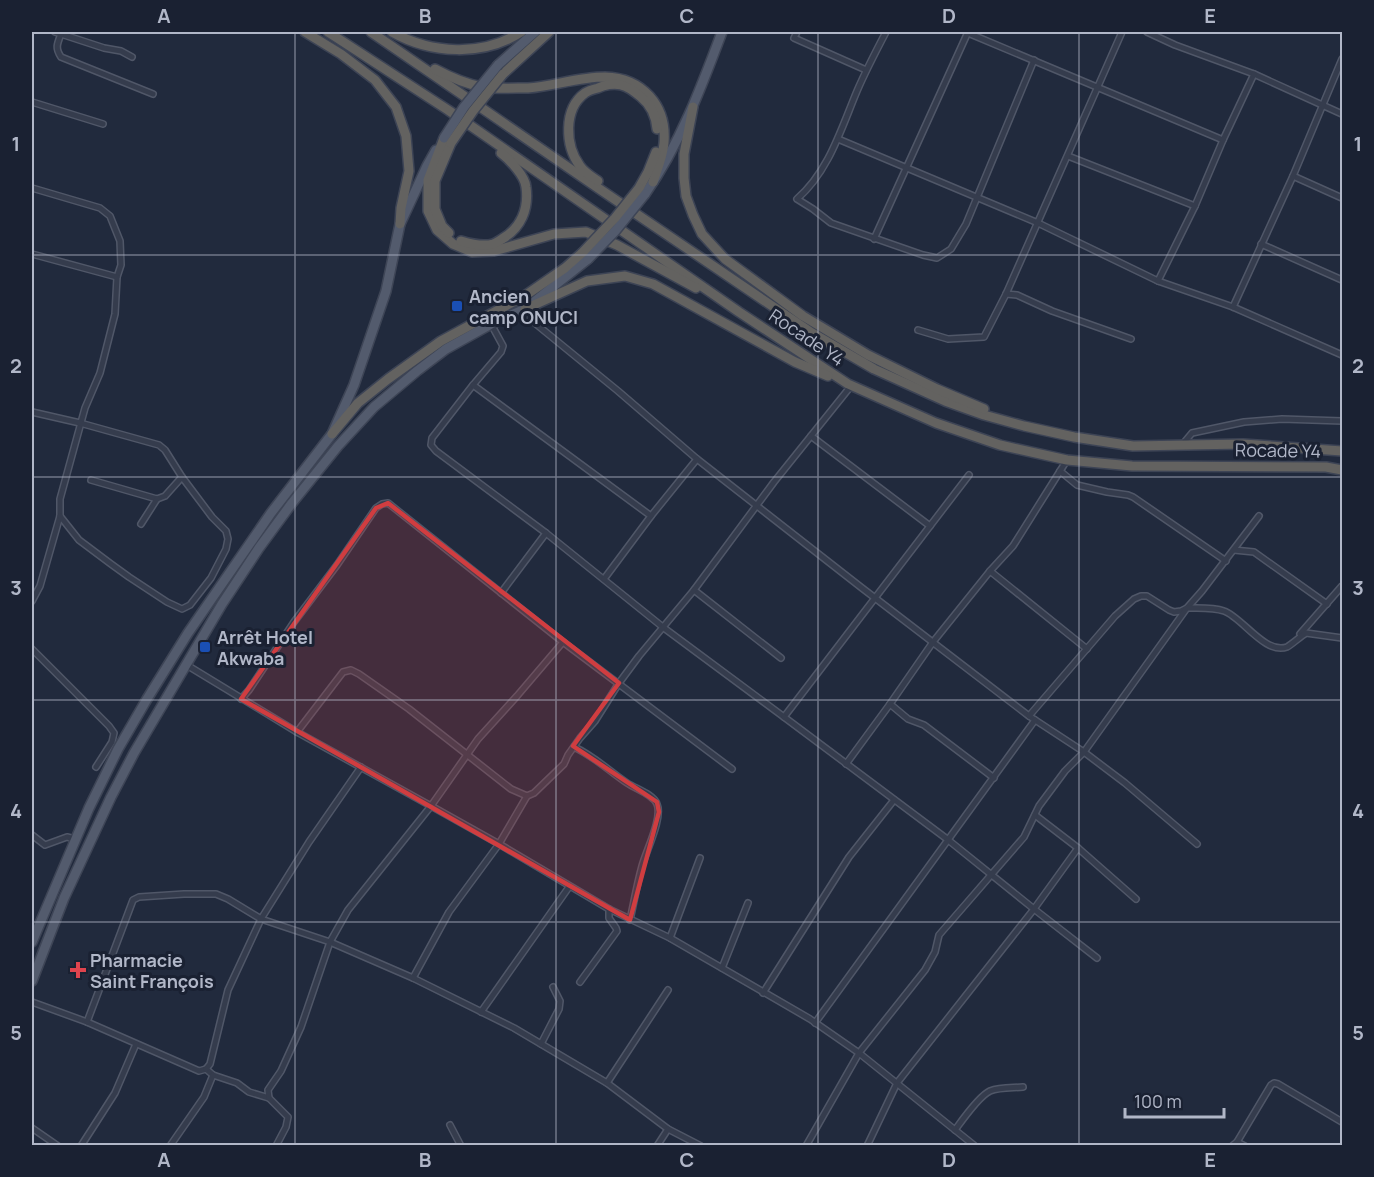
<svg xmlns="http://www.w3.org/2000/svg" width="1374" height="1177" viewBox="0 0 1374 1177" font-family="Manrope,sans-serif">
<rect width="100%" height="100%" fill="#212a3d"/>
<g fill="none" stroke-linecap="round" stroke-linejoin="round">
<g stroke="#505768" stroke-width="8">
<g id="minor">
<polyline points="55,32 104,48 121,51 132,57"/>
<polyline points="797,32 794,38 866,70"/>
<path d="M886 32C876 51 866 70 857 91 841 129 829 171 797 199L813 209 831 223 923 255 937 258 951 249 966 224 1034 60"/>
<polyline points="1147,32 1175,45 1254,74 1342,114"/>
<polyline points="968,33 1223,140"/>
<path d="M61 34C57 44 55 48 61 57L153 94"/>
<polyline points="32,102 103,124"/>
<polyline points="838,139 1038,223 1158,281 1233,307 1342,355"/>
<polyline points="1068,156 1195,206"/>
<polyline points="1293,176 1342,198"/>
<polyline points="32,188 100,208 110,216 120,241 121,265 117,277"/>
<polyline points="874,239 968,32"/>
<polyline points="1261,244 1342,280"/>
<polyline points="32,254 117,277 115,314 100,373 85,408 60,499 60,516 40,586 32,601"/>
<polyline points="1158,281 1195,206 1223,140 1254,74"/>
<polyline points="1006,294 1017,295 1052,311 1131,339"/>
<polyline points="1233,307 1293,176 1342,59"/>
<polyline points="520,311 618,391 697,459 862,588 1029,716 1084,752 1125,783 1197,844"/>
<polyline points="491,324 503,346 501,352 473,385 432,438 431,445 436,451 546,533 664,628 784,717 969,475"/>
<polyline points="918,330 948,339 984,337 1006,294 1122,32"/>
<polyline points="473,385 651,516 604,579"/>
<polyline points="32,412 80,423 159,445 165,450 182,477 212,517 226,531 228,539 226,549 211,578 190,605 182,609 167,602 129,577 111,564 79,540 60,516"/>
<polyline points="811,436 930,526"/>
<polyline points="1182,445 1192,433 1244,422 1282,419 1342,421"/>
<polyline points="1060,471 1077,485 1107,492 1128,495 1133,497 1226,561"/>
<polyline points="91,480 157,499 165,496 182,477"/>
<polyline points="651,516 697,459"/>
<polyline points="141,524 157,499"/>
<polyline points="1234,550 1254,552 1327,604"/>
<polyline points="990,571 1013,546 1067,460"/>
<polyline points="694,590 781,658"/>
<polyline points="501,593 546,533"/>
<polyline points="1300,634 1342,586"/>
<polyline points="32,649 109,726 114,733 112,742 96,767"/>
<polyline points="185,664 297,732 431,806 478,739 517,696 563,642"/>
<polyline points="241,699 249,690 294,622 337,565 376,508 382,504 388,503 563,642 732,769"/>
<polyline points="890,704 908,719 924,725 994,778"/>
<polyline points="1029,716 1115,616 1134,599 1141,596 1147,596 1169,610 1174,612 1181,611 1187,608 1202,591 1259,516"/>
<polyline points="784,717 947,839 1034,909 1097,958"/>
<polyline points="297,732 343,672 351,670 359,674 409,709 511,789 527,796 534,793 564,764 568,755 580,738 595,721 619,683 639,656 694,590 774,482 851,386"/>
<path d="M574 747C594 756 609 771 627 783 636 789 653 794 657 804 663 818 646 851 642 866 637 884 634 902 630 920"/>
<polyline points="846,764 890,704 933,642 990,571 1087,649"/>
<polyline points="1035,815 1078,848 1136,899"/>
<polyline points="32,835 45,845 67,837 75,839"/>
<polyline points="670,938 700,858"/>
<polyline points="722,968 748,903"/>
<polyline points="413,978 449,912 499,844 527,796"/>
<polyline points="580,982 617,931 616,928 609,918 609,909"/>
<polyline points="763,993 849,857 894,800"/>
<polyline points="32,1002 87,1022 199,1071 206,1069 213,1075 237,1083 249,1092 269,1098"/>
<polyline points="481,1012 569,887"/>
<polyline points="87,1022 133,900 139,897 184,894 216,894 228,899 261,919 330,942 413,978 514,1028 607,1083 668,1129 701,1146"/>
<polyline points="815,1023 1035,720"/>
<polyline points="541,1044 559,1009 560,1001 553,987"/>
<polyline points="206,1069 210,1064 228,990 261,919 309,842 361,767"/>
<polyline points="607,1083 668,990"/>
<polyline points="450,1125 461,1146"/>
<polyline points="32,1128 58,1146"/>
<path d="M955 1130C963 1119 979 1096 990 1091 1000 1087 1013 1088 1023 1087"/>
<polyline points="1237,1142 1271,1085 1274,1083 1278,1084 1342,1122"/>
<polyline points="81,1146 115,1093 136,1044"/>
<polyline points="170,1146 204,1097 213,1075"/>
<polyline points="276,1146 286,1127 288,1117 269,1098 268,1090 281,1071 301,1027 330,942 348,910 431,806 499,844 609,909 670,938 810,1019 859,1053 975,1146"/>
<polyline points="657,1146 668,1129"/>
<path d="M806 1146 859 1053 925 970 935 952 939 935 1024 837 1039 806 1065 771 1084 752 1187 608C1199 608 1213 607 1224 611 1242 617 1265 655 1287 647 1291 645 1301 636 1306 633L1342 638"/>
<polyline points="867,1146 897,1083 1034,909 1078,848"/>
<polyline points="1232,1146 1237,1142 1245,1146"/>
</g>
</g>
<g stroke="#3e4556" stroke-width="12">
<g id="primary">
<polyline points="498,65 535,32"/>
<path d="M645 194C680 144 701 88 722 32"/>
<polyline points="32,942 89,808 118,749 147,699 188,633 271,513 332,434 354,385 386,291 400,224 427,166 436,150"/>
<polyline points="32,981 64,898 111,797 134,753 222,604 259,548 292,503 338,446 374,407 417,371 446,349 491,324 525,309 588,259"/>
</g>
</g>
<g stroke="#3d4455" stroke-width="12">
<g id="trunk">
<polyline points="305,32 341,54 375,80 396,107 406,136 409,171 401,208 400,224"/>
<polyline points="328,32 448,110 739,312 848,384 936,423 1000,445 1067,460 1132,466 1326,467 1342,470"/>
<polyline points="371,32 601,190 812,333 874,369 945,401 984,415 1024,426 1074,437 1133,446 1243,444 1342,451"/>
<path d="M392 32C431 54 483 57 521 32"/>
<path d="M435 69C448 76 467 84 482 87 493 89 516 88 528 88 553 86 579 77 605 77 642 78 667 105 664 143 663 156 657 170 653 182"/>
<polyline points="503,74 549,32"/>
<polyline points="693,107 684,154 684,178 686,196 693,215 702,234 725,259 803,316 868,355 937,389 984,409"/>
<polyline points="444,138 428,180 428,211 437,230 453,244 472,252 494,251 554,234 586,232 617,245 696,288"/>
<path d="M598 181C592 177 584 172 580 166 565 146 563 109 585 93 588 91 594 89 598 88 604 85 614 83 621 85 628 86 635 92 641 97 651 105 656 117 657 129"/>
<polyline points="639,188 648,172 656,152"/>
<polyline points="449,233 442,226 435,209 435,181 451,143"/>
<path d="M461 241C471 244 482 247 493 244 496 243 499 241 502 239 521 228 529 209 526 187 525 176 510 160 501 153"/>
<polyline points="525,309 587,281 625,276 653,284 795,362 828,376"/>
<polyline points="332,434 358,403 388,379 441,341 526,295 565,268 582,253"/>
</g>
</g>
<use href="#minor" stroke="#353c4d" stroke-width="5"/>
<use href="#primary" stroke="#535b6d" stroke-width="9"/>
<use href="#trunk" stroke="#636260" stroke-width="9"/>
<g stroke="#3e4556" stroke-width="12" stroke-linecap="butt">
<g id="primary-bridge">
<polyline points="444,138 464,107 498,65"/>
<polyline points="588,259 616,230 645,194"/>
</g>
</g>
<g stroke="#3d4455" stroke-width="12" stroke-linecap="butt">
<g id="trunk-bridge">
<polyline points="451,143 473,111 503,74"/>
<polyline points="582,253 615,218 639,188"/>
</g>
</g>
<use href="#primary-bridge" stroke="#535b6d" stroke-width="9"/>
<use href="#trunk-bridge" stroke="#636260" stroke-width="9"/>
</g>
<path fill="#d03d40" fill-opacity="0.2" stroke="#d03d40" stroke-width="4.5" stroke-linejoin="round" d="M388 503 619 683 573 746 657 802 659 812 630 920 241 699 376 508Z"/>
<path fill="none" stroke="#b1b7c8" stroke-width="1.5" stroke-opacity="0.55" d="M295 32V1146M556 32V1146M818 32V1146M1079 32V1146M32 255H1342M32 477H1342M32 700H1342M32 922H1342"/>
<g fill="#1a4fb4" stroke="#1a2132" stroke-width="2">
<rect x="451" y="300" width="12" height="12" rx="3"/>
<rect x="199" y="641" width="12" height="12" rx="3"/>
</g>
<path fill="#e0444e" stroke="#1a2132" stroke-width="2" d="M75 961h6v6h6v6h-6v6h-6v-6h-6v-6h6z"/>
<g text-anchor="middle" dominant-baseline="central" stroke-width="6" stroke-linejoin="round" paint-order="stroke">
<g font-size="18" font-weight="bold" fill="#b1b7c8" stroke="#1a2132" text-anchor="start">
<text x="469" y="296">Ancien<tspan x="469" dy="21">camp ONUCI</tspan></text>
<text x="217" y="637">Arrêt Hotel<tspan x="217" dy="21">Akwaba</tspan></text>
<text x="90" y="960">Pharmacie<tspan x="90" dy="21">Saint François</tspan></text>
</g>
<g font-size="18" fill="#b1b7c8" stroke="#1a2132">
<text transform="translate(807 337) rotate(34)">Rocade Y4</text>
<text transform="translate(1278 450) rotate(1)">Rocade Y4</text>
</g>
</g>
<rect width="1374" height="1177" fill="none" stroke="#1a2132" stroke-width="66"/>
<path d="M1125 1108v9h99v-9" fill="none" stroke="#b1b7c8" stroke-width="3"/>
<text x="1134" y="1108" font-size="18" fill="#b1b7c8" stroke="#1a2132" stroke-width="4.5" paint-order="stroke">100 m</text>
<rect x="33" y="33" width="1308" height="1111" fill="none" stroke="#b1b7c8" stroke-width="2"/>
<g font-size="20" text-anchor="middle" font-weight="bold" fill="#b1b7c8">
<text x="164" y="23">A</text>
<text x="425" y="23">B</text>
<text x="687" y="23">C</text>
<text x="949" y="23">D</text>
<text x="1210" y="23">E</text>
<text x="16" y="151">1</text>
<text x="1358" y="151">1</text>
<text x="16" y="373">2</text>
<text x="1358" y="373">2</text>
<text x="16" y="595">3</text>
<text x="1358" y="595">3</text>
<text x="16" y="818">4</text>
<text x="1358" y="818">4</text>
<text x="16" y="1040">5</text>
<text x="1358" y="1040">5</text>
<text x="164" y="1167">A</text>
<text x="425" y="1167">B</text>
<text x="687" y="1167">C</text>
<text x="949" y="1167">D</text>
<text x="1210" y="1167">E</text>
</g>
</svg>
